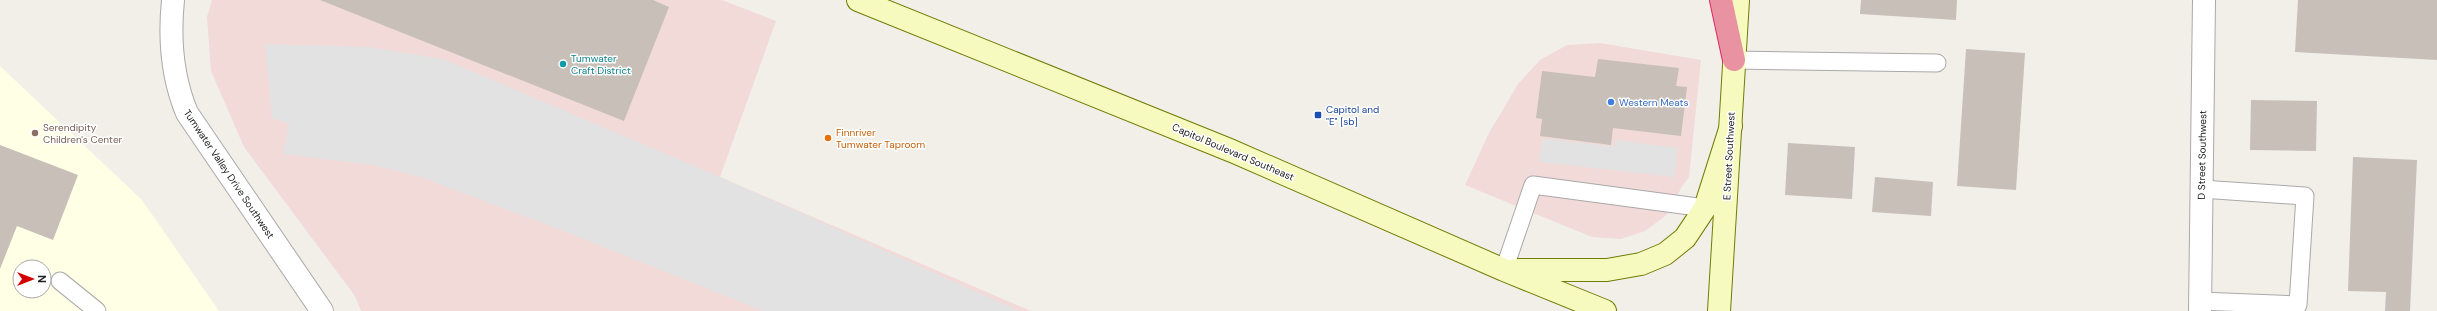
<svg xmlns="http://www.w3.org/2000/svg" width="2437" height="311" viewBox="0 0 2437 311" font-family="'DM Sans',sans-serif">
<rect width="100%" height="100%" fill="#f2efe9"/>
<g fill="#f2dad9">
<polygon points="212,0 722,0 776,21 720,177 1031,311 361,311 355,296 244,147 211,71 207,17"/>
<polygon points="1600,43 1701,60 1689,177 1681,188 1671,210 1664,217 1645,231 1621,239 1592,237 1465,185 1489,133 1518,84 1540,60 1567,45"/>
</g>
<path fill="#ffffe5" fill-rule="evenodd" d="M0 66 142 200 219 311H0ZM20 267H44V291H20Z"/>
<g fill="#e2e2e2">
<polygon points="265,44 368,47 443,59 720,177 1019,311 763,311 574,235 421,177 373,165 283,154 289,124 272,118"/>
<polygon points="1543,138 1614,147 1615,140 1678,148 1674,177 1539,162"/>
</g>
<g fill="#c7bfb8">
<polygon points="320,0 653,0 669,7 624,121"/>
<polygon points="1861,0 1957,0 1956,20 1860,14"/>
<polygon points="2298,0 2437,0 2437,60 2295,52"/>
<polygon points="1966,49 2025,53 2016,190 1957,186"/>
<polygon points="1598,59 1679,68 1676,86 1687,87 1681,136 1613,128 1611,145 1540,136 1542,119 1536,118 1542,71 1595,77"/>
<polygon points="2251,100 2317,101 2316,151 2250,150"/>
<polygon points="1788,143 1855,147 1852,199 1785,195"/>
<polygon points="0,145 78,175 53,240 17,226 0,269"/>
<polygon points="2353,157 2417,160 2410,311 2385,311 2386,292 2348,291"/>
<polygon points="1875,177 1933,182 1931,216 1872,212"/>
</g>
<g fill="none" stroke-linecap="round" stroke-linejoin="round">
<g stroke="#a9a9a9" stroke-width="19">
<g id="service">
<polyline points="1734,60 1937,63"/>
<polyline points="1504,270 1533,185 1705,208"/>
<polyline points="60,281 97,311"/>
<polyline points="2200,301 2298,305 2305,196 2201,189"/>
</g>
</g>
<g stroke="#a9a9a9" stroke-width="24">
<g id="minor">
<path d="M173 0C169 39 172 77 187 113L322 311"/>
<polyline points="2200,311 2204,0"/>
</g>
</g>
<g stroke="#707d05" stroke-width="24">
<g id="secondary">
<polyline points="858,0 1232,151 1504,270 1605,311"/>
<polyline points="1515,270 1607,270 1641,264 1665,254 1685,238 1705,208 1731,126"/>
<polyline points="1719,311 1738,0"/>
</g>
</g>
<g stroke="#dc2a67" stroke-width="24">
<polyline id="motorway" points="1721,0 1734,60"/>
</g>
<use href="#service" stroke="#fff" stroke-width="17"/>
<use href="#minor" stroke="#fff" stroke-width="22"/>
<use href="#secondary" stroke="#f7fabf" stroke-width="22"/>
<use href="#motorway" stroke="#e892a2" stroke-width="22"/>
</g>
<circle fill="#0f9aa8" stroke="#fff" stroke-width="1.5" cx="563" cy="64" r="4"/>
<circle fill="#3f7fe0" stroke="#fff" stroke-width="1.5" cx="1611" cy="102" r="4"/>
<rect fill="#1a4fb4" stroke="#fff" stroke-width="1.5" x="1314" y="111" width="8" height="8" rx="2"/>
<circle fill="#8d6e63" stroke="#fff" stroke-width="1.5" cx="35" cy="133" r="4"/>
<circle fill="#e8710a" stroke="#fff" stroke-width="1.5" cx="828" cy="138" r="4"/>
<g text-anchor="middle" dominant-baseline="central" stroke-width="3" stroke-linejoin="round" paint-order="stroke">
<g font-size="10" fill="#0d838f" stroke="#fff" text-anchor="start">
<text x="571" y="58">Tumwater<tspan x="571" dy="12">Craft District</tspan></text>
</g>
<g font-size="10" fill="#366cbe" stroke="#fff" text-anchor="start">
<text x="1619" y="102">Western Meats</text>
</g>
<g font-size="10" fill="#164399" stroke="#fff" text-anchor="start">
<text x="1326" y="109">Capitol and<tspan x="1326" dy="12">"E" [sb]</tspan></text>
</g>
<g font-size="10" fill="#785e54" stroke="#fff" text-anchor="start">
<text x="43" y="127">Serendipity<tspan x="43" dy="12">Children's Center</tspan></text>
</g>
<g font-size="10" fill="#c56008" stroke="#fff" text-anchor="start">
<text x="836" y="132">Finnriver<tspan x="836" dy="12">Tumwater Taproom</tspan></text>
</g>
<g font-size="10" fill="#222" stroke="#fff">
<text transform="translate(1233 152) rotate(23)">Capitol Boulevard Southeast</text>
<text transform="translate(2202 155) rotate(-89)">D Street Southwest</text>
<text transform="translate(1729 156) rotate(-87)">E Street Southwest</text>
<text transform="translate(229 174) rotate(56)">Tumwater Valley Drive Southwest</text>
</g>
</g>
<g transform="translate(32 279) rotate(90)"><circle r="19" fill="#ffffff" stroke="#a7a7a7"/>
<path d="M0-3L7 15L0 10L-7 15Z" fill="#d40000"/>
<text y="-6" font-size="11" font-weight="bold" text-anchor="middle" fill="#222222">N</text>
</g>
</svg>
